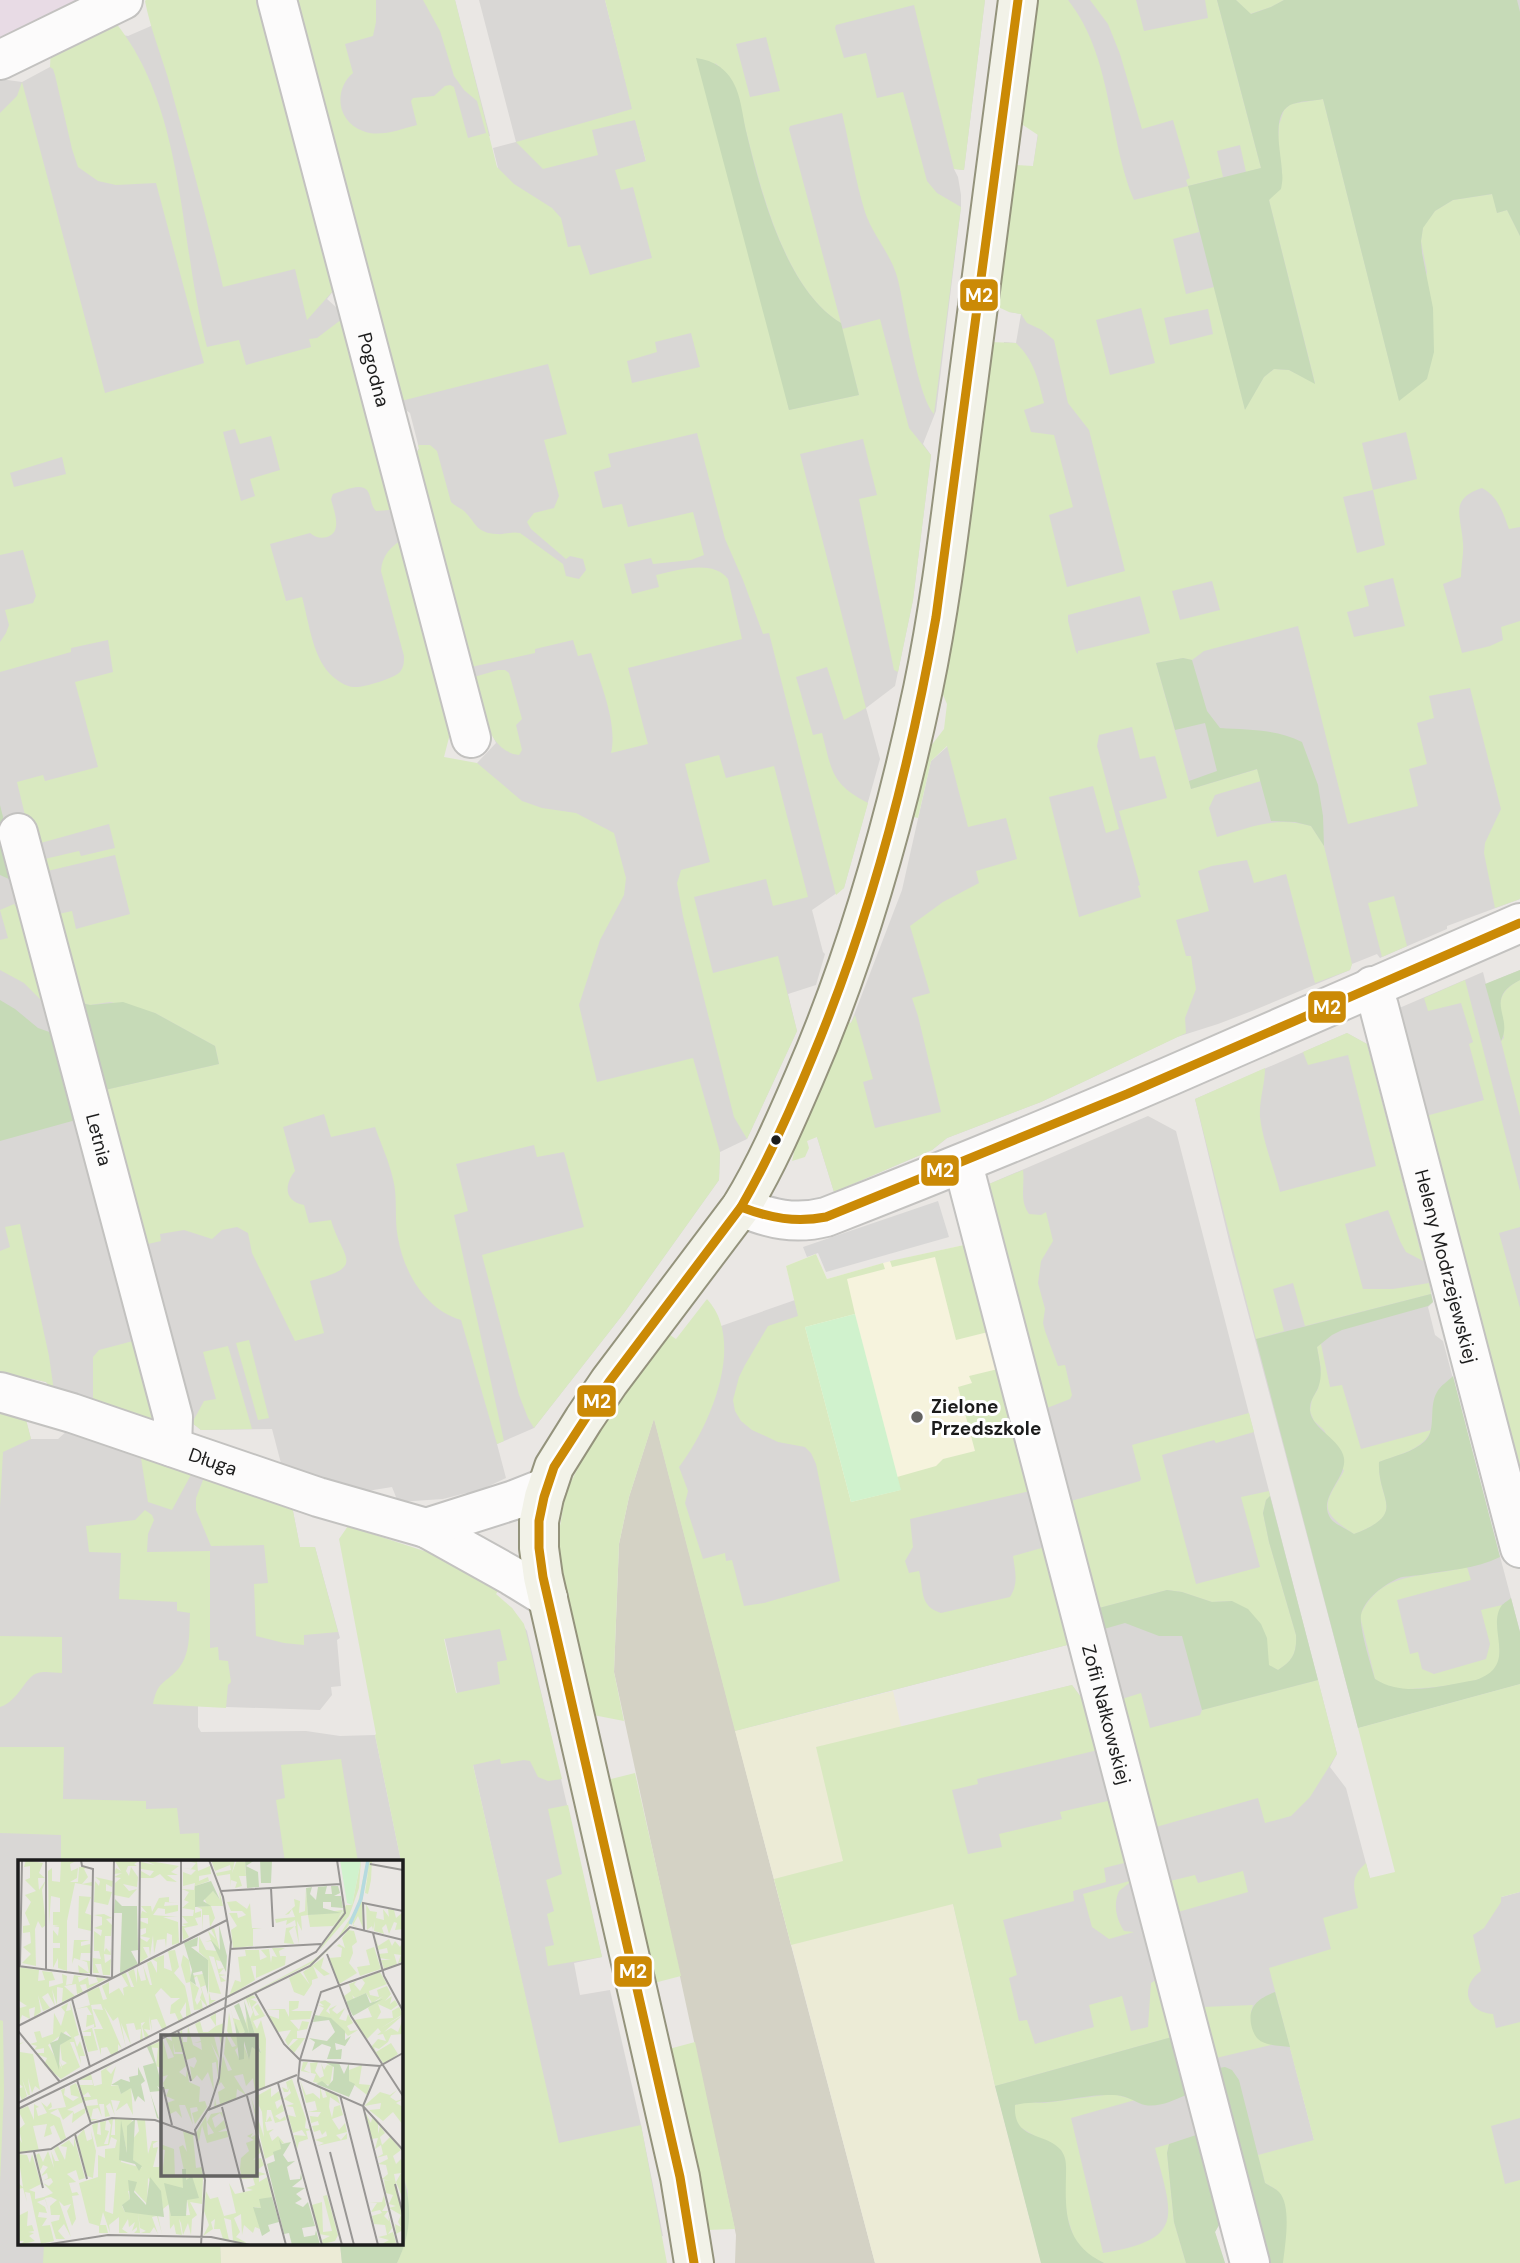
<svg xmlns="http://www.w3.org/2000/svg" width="1520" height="2263" viewBox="0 0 1520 2263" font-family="'DM Sans',sans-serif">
<rect width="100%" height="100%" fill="#eae7e4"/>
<g fill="#d9d7d5" fill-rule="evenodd">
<polygon points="293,0 455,0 490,136 340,175"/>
<polygon points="479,0 605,0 646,161 840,615 681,0 985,0 964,170 954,169 958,177 961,195 961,207 936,411 923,444 931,455 913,600 895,686 866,708 880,759 844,888 812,910 823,952 825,954 816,985 788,994 797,1031 747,1139 720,1152 719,1180 624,1313 534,1428 497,1444 506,1478 474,1493 466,1493 443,1499 398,1502 392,1487 367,1491 340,1486 283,1471 272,1429 201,1430 185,1417 20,884 15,904 25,919 83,1119 151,1419 54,1391 46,1382 0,1372 0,79 22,82 50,67 55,61 117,34 128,36 151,26 155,13 338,285 327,299 346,316 394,498 389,510 405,538 444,757 503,864 477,763 496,743 482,712 415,455 419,448 410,413 403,408 401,401 501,180 493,148 516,142"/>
<polygon points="1057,0 1520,0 1520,899 1447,926 1447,929 1382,957 1380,958 1377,954 1352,964 1350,970 1252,1011 1218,1024 1177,1037 1041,1102 947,1138 932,1150 834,1192 817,1137 851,1023 902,890 931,761 948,746 1004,342 1016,343 1021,314 1009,312 1031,181"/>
<polygon points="1520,970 1520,1323 1474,1300 1397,1009 1483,972 1486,984"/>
<polygon points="1347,1033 1367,1044 1429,1280 1433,1302 1428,1307 1435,1335 1443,1341 1520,1632 1520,1684 1358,1728 1231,1249 1195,1099"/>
<polygon points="1148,1116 1176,1131 1337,1754 1330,1767 1346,1788 1399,1988 1283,2020 1346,2263 1270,2263 989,1184"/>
<polygon points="795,1300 848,1510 1024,1465 1071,1644 735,1731 649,1398 701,1333"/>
<path d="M0 1412 25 1416 31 1439H58L68 1430 292 1506 300 1547H315L340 1638 337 1640 341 1686 331 1687 332 1695 320 1710 198 1706V1727L201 1732 306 1731 340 1736 375 1735 484 2263H0ZM19 1862H401V2244H19Z"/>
<polygon points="425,1551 512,1608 527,1631 602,1957 574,1963 580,1995 610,1990 641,2125 663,2236 582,2250"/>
<polygon points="1072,1685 1086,1704 1219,2225 1215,2232 1225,2263 1041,2263 995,2086 953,1904 907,1726"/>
<polygon points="1520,1892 1520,2263 1406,2263 1408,1922"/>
</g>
<polygon fill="#e8dbe5" points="0,0 98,0 0,49"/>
<polygon fill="#f6f3dd" points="964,1245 1024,1465 848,1510 786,1266 816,1254 827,1279 887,1262"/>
<polygon fill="#d8d7d6" points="938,1201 949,1237 826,1272 818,1253 807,1257 803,1247"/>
<polygon fill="#d4d2c5" points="654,1418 791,1945 875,2263 735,2263 736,2235 614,1672 619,1544 629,1497"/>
<g fill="#ecebd6">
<polygon points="893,1691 901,1726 907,1726 953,1904 995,2086 1041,2263 875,2263 735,1731"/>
<polygon points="220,2244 340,2244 342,2263 221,2263"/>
</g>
<g fill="#d9e9c0" fill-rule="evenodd">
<path d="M146 0H267L340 283 307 320 295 269 223 287C207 217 187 148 168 78 160 52 150 27 145 1Z"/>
<path d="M288 0H376V22L373 36 345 44 353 73C333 90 337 122 363 131 379 138 401 129 417 125L411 101 413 98 434 96 445 86 450 85 454 87 468 138 486 133 477 101 464 90 454 76 440 31 423 0H455L497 167 514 184 552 208 561 218 568 247 580 245 590 275 652 258 633 187 621 190 615 170 646 161 635 120 592 130 598 155 543 169 516 142 632 109 605 0H985L964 170 954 169 914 5 836 25 835 28 844 58 866 53 877 98 903 92 927 181 937 193 961 207 934 414C917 395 905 309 898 280 892 255 873 236 865 212 855 180 850 146 842 113L790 126 789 129 841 323C786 290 762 193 747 135 740 108 739 81 715 63L789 410 859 395 842 329 880 319 909 428 931 455 913 600 898 672 894 670 859 499 877 495 863 439 800 454 866 708 844 720 827 667 796 677 813 735 822 733C832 771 831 784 868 803L844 888 836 895 769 633 763 634 743 580 725 539 697 433 608 454 611 467 594 472 603 508 622 504 628 527 693 512 704 555 691 560 653 564 651 558 624 564 632 594 659 587 656 575C677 570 713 559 728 579L742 639 628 668 648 744 611 753C618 723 600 683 591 653L578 656 573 640 535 649V653L471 667 415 455 419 449 418 445H430L437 451 451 502C456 507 461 508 465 512 477 524 476 533 497 534 505 535 511 531 520 533L563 564 566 576 579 579 586 570 583 559 570 556 566 559 531 529 527 522 534 513 554 508 559 496 544 440 567 434 548 364 397 402ZM766 37 780 91 750 97 736 44ZM691 333 700 367 632 383 627 361 657 352 655 342Z"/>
<path d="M1036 0H1068C1113 57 1107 135 1134 200L1188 186 1186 180 1190 178 1173 120 1142 129 1120 54 1108 24 1090 0H1136L1144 31 1208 18 1205 0H1217L1261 168 1246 172 1240 145 1217 151 1223 177 1188 186 1199 232 1173 239 1186 294 1214 287 1245 409 1264 377 1274 369 1289 370 1315 383 1269 200 1282 173 1278 141 1279 125 1284 110 1291 104 1323 99 1399 400 1427 272 1421 241 1423 227 1435 211 1453 200 1493 194 1497 213 1507 210 1520 236V527L1509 529C1503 513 1498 496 1482 488 1449 499 1461 515 1463 543 1464 554 1461 565 1461 577L1443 584 1462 653 1490 646 1503 640 1501 627 1520 621V899L1495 908 1484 853 1485 843 1501 809 1470 688 1429 696 1434 718 1417 723 1427 764 1409 769 1418 806 1348 824 1298 626 1204 651 1192 660 1183 658 1156 663 1191 789 1258 769 1261 781 1215 795 1209 808 1217 837C1252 827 1274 816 1311 826L1324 846 1352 964 1350 970 1315 983 1286 874 1254 883 1247 860 1212 866 1198 871 1209 911 1176 920 1186 956H1191L1196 989 1185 1018 1186 1033 1041 1102 947 1138 932 1150 834 1192 817 1137 807 1141 809 1148 805 1157 792 1161 798 1135 846 1020 851 1023 855 1015 873 1079 863 1082 875 1128 941 1112 918 1016 912 998 930 993 910 926 943 902 979 883 976 871 1017 859 1006 818 968 827 947 746 931 761 918 818 910 816 927 751 944 729 947 704 940 688 990 342 1016 343C1034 360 1038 379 1044 403L1024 410 1031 432 1054 435 1073 507 1049 515 1067 587 1125 571 1089 430 1068 403 1054 340 1042 330 1027 323 1021 314 1009 312 996 306 1015 165 1033 166 1038 135 1020 123ZM1141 308 1155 363 1110 375 1096 320ZM1208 309 1213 334 1170 345 1164 318ZM1406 432 1417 479 1373 490 1362 443ZM1373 490 1385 545 1357 553 1343 497ZM1393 578 1405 626 1354 637 1347 612 1369 606 1364 586ZM1212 581 1220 610 1180 620 1172 591ZM1140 596 1150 633 1078 651V654L1076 652 1068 621V615ZM1132 727 1140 759 1155 756 1167 798 1119 811 1140 885 1138 886 1141 897 1079 917 1049 797 1093 786 1106 833 1119 829 1097 746 1099 735Z"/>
<polygon points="1236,0 1284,0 1271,7 1250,14"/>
<path d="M111 17C187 106 178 240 207 347L239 340 246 365 311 347 309 339 317 338 346 316 394 498 389 510 376 511C370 505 372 497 367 490 360 482 341 492 333 494L331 499C334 511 343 532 327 537 320 539 315 537 310 533L270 544 286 601 302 597C309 622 312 655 330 674 336 680 346 687 354 687 363 688 395 678 400 672 404 667 404 662 404 656L381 571C382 555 391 546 405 538L453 722 444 757 477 763 522 801 542 808 576 813 614 833 626 878 624 895 600 940 579 1005 597 1082 693 1058 720 1152 719 1180 624 1313 534 1428 528 1418 519 1395 482 1255 584 1227 564 1152 537 1157 534 1145 456 1164 468 1211 454 1215 504 1441 497 1444 461 1320C426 1310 404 1273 398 1238 394 1219 398 1198 393 1179 389 1161 381 1144 375 1127L331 1137 324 1114 283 1127 295 1171C284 1185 284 1201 304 1205L309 1223 331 1220C342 1259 368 1266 310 1281L324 1333 295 1341 252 1253 248 1233 237 1227 222 1230 212 1239 184 1230 160 1234 161 1241 148 1244 151 1261 96 1092 219 1064 215 1046 155 1013 110 1002 90 1005 81 1002 50 916 72 911 76 929 130 914 115 855 39 873 36 861 79 851 81 856 115 848 109 824 37 844 31 840 17 782 43 775 45 781 98 767 75 682 113 672 108 640 71 648V652L0 672V642L6 633 9 625 5 610 33 603 36 596 23 550 0 555V113L17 96 22 82 105 393 204 363 156 183 116 185 98 181 78 167 72 149 55 75 53 69 50 67 51 47ZM235 429 240 444 271 436 280 470 250 479 255 496 241 501 223 432ZM62 457 66 474 14 487 10 473Z"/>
<path d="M498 670H505L509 673 522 719 516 725 522 750 519 755C486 751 480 703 474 677Z"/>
<polygon points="719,755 726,778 774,766 808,897 773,906 766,879 694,897 713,973 778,956 797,1031 747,1139 734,1117 683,916 677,883 681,870 710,862 685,764"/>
<polygon points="1394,896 1407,946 1382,957 1368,903"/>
<polygon points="14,904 25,919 46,1005 24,983 0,970 0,940 8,938 0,910"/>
<polygon points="1465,980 1520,1191 1520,1227 1499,1233 1520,1308 1520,1479 1426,1116 1484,1100 1469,1044 1473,1042 1461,1003 1428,1011 1424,998"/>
<path d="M1520 980V1116L1501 1041 1504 1038C1500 1012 1492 994 1520 980Z"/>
<path d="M1347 1033 1367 1044 1423 1261 1406 1252 1400 1241 1388 1210 1345 1224 1363 1289H1393L1429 1283 1431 1294 1305 1326 1293 1283 1273 1289 1284 1331 1256 1339 1195 1099 1265 1068C1265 1085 1259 1100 1260 1117 1263 1142 1274 1168 1280 1192L1376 1166 1348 1055 1308 1065 1303 1052Z"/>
<path d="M1023 1170C1025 1186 1019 1200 1029 1214L1041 1215 1046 1212 1053 1241 1041 1261 1038 1283 1045 1309 1043 1323 1045 1331 1058 1366 1065 1365 1072 1395 1070 1399 1047 1408 989 1184Z"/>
<polygon points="20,1224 49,1356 54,1391 46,1382 0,1372 0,1251 10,1247 5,1227"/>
<polygon points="964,1245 988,1332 956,1340 935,1257 892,1267 890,1261"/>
<path d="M816 1254 827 1279 883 1263 885 1269 847 1279 855 1314 805 1327 851 1502 900 1490 897 1477 936 1466 943 1459 975 1451 958 1387 972 1383 969 1376 998 1369 1030 1491 910 1519 913 1547 905 1561 909 1573 919 1571C924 1590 919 1606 941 1613L1010 1597C1019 1583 1015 1571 1013 1556L1045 1547 1071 1644 735 1731 654 1419 629 1497 619 1544 614 1672 624 1721 593 1715 560 1569V1526L566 1491 597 1432 670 1335 676 1339 707 1299C747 1342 709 1428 679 1467L688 1491 685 1503 703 1559 725 1553 726 1561 732 1560 744 1606 764 1603 840 1581 816 1464 811 1453 805 1447 778 1442 752 1430 741 1421 735 1411 733 1400 739 1377 745 1365 768 1326 798 1316 786 1266Z"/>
<polygon points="122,1293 161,1412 151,1419 93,1402 93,1357 99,1350 133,1341"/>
<polygon points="249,1340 269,1418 258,1420 236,1343"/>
<path d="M1321 1344 1330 1387 1342 1385 1361 1449 1431 1430C1424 1450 1397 1455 1379 1462 1377 1501 1409 1513 1354 1534 1317 1510 1324 1505 1344 1471L1324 1430 1314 1421 1310 1411 1312 1399 1318 1389 1321 1369 1317 1347Z"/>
<polygon points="228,1346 252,1429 201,1430 192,1423 204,1401 216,1399 203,1352"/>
<polygon points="0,1412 25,1416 31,1439 3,1452 0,1507"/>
<path d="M1249 1413 1254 1432 1216 1443 1214 1440 1162 1455 1196 1584 1260 1567 1241 1497 1269 1491 1270 1496 1266 1500 1263 1513 1269 1542 1296 1635C1297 1652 1293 1661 1278 1670L1268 1665 1267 1654 1232 1601 1212 1602 1182 1592 1167 1590 1099 1608 1071 1501 1140 1481 1141 1479 1132 1445Z"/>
<polygon points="140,1452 193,1471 172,1510 148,1502"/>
<polygon points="205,1475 292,1506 300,1547 315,1547 338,1632 304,1635 304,1645 284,1643 256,1636 254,1584 268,1583 264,1545 211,1546 196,1510 196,1498"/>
<path d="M145 1510 152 1515 154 1520 148 1534 147 1552 210 1551V1648L218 1647 219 1660 228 1661 231 1682 228 1685 226 1708 153 1704C158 1679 166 1684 179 1668 191 1653 189 1631 190 1613L177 1611V1602L119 1599 121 1553 89 1552 86 1526 135 1520Z"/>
<path d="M348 1526 424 1551 427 1546 500 1588 496 1594 512 1608 524 1624 562 1779 548 1781 538 1777 530 1761 524 1760 501 1764 500 1759 473 1765 559 2143 641 2125 667 2263H397L405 2242 408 2191 401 2169V1877L404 1876 375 1735 376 1734 339 1539ZM500 1629 507 1660 497 1662 500 1684 456 1693 444 1639Z"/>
<path d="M1467 1567 1471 1580 1397 1600 1410 1654 1418 1652 1422 1669 1434 1674 1486 1659 1490 1644 1481 1610 1502 1605C1493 1624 1504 1645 1498 1665 1496 1670 1491 1674 1487 1676 1473 1684 1416 1690 1400 1689 1390 1688 1382 1684 1375 1679L1360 1616C1382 1568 1425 1579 1467 1567Z"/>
<path d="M0 1636 62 1637V1673C55 1673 45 1671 38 1673 25 1676 19 1701 0 1707Z"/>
<polygon points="1318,1680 1337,1754 1310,1797 1291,1816 1265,1823 1258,1798 1156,1827 1122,1699 1141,1693 1150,1728 1200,1715 1202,1710"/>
<path d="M1520 1684V1892L1501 1897V1902L1484 1928 1473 1935 1481 1971C1459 1987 1466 2012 1493 2014L1496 2028 1520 2022V2118L1491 2126 1505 2184 1520 2180V2263H1283L1277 2190 1265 2183 1258 2155 1314 2140 1269 1968 1331 1949 1323 1918 1358 1908C1354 1888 1349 1878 1366 1863L1370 1878 1395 1872 1358 1728Z"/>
<polygon points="1072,1685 1086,1704 1098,1750 977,1779 978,1784 952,1790 968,1854 1002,1847 999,1834 1062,1819 1060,1812 1112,1800 1128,1862 1104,1868 1106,1882 1073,1891 1074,1901 1003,1920 1017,1975 1009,1978 1019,2021 1027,2020 1035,2044 1094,2027 1089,2005 1122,1996 1131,2031 1148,2027 1151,1983 1159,1978 1172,2037 995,2086 953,1904 791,1945 774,1879 843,1861 816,1747"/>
<polygon points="0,1747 64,1747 63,1799 146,1801 146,1809 177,1808 180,1834 199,1833 200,1862 61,1862 61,1835 0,1833"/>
<polygon points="341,1759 358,1862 285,1862 276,1800 285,1798 281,1765"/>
<polygon points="635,1773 681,1976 654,1983 607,1780"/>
<polygon points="568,1805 602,1957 548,1966 545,1947 554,1945 547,1914 554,1911 546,1880 562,1874 548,1809"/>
<polygon points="1243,1871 1248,1892 1178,1912 1170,1881 1195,1875 1198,1883"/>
<path d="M1133 1880 1119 1891C1113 1904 1116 1919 1124 1931L1134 1932 1109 1939 1092 1927 1083 1894Z"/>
<polygon points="1253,2005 1251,2012 1266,2043 1275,2044 1216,2058 1203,2007"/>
<polygon points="0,2020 3,2021 4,2091 0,2183"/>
<polygon points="695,2042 735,2229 707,2230 669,2049"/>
<path d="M1113 2094 1135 2100 1071 2118 1103 2253C1187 2239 1172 2216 1155 2148L1169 2144 1167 2153 1174 2222 1186 2263H1104L1088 2255 1074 2238 1067 2216 1065 2199 1038 2138 1020 2127 1014 2117 1015 2105 1026 2102 1044 2103Z"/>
<polygon points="44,2244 220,2244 221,2263 43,2263"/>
</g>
<g fill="#c6dab7">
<path d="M1217 0H1236L1251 14 1271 7 1284 0H1517L1520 12V236L1507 210 1497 213 1492 194 1453 200 1435 211 1423 228 1421 241 1422 253 1433 308 1434 352 1427 379 1399 401 1323 99C1313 101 1299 101 1290 105 1270 116 1282 155 1282 173 1283 178 1282 184 1281 189L1269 200 1315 384 1289 370 1274 369 1264 377 1245 410 1188 186 1261 168Z"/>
<path d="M696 58C714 60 729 70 736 88 742 103 743 120 747 135 761 193 786 290 841 323L859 395 789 410Z"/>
<path d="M1183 658 1192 660 1207 711 1220 728C1249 730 1276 729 1302 742L1318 785 1323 816 1324 846 1311 826 1295 822 1271 821 1257 769 1191 789 1189 781 1217 771 1205 723 1175 730 1156 663Z"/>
<polygon points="0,805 20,884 0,875"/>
<path d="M1520 970V980C1482 999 1514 1017 1501 1041L1485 984Z"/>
<polygon points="0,1000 15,1009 38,1028 58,1035 83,1118 0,1141"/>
<polygon points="123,1002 155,1013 215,1046 219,1064 96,1092 81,1003 90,1005"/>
<path d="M1431 1294 1433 1302 1428 1306 1342 1330 1332 1335 1317 1347C1319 1360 1323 1372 1319 1385 1317 1393 1309 1400 1310 1410 1311 1429 1341 1439 1344 1458 1347 1479 1316 1498 1331 1519 1336 1525 1347 1529 1354 1534 1409 1513 1377 1500 1379 1462 1394 1456 1414 1452 1425 1441 1437 1430 1428 1407 1437 1392 1440 1386 1448 1381 1453 1376L1500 1557C1476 1569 1447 1570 1421 1575 1414 1576 1405 1576 1399 1578 1385 1584 1364 1599 1361 1615 1359 1627 1371 1666 1375 1679 1404 1698 1443 1685 1476 1680 1520 1665 1485 1628 1502 1605 1503 1604 1510 1599 1511 1598L1520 1632V1684L1358 1728 1256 1339Z"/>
<path d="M1270 1496 1318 1680 1202 1710 1182 1636H1159L1125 1623 1104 1629 1099 1608 1167 1590 1182 1592 1212 1602 1232 1601 1248 1609 1261 1624 1267 1638 1269 1665 1278 1670C1293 1661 1297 1652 1296 1635L1269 1542 1263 1513 1266 1500Z"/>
<path d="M1275 1992 1290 2047C1281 2046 1265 2046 1258 2039 1254 2035 1252 2029 1251 2024 1248 2005 1260 1998 1275 1992Z"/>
<path d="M1172 2037 1186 2095C1172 2101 1154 2110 1139 2103 1130 2099 1124 2095 1113 2095 1092 2094 1070 2100 1048 2102 1036 2103 1027 2102 1015 2105 1013 2141 1044 2131 1061 2150 1067 2159 1066 2165 1066 2176 1065 2214 1065 2244 1104 2263H1041L995 2086Z"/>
<path d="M1225 2067 1232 2070 1239 2080 1265 2183C1269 2186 1275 2188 1279 2192 1292 2206 1285 2245 1283 2263H1270L1219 2068Z"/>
<polygon points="1196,2135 1219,2225 1215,2232 1225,2263 1186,2263 1174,2222 1167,2153 1169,2144"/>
<path d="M401 2169C412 2203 413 2230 397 2263H342L340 2244H401Z"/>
</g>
<polygon fill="#d0f2cd" points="855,1314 901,1490 851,1502 805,1327"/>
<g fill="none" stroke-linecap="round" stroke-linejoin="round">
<g stroke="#c3c2c0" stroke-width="42">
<g id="street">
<path id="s1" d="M277 0 471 738"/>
<polyline points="0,60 123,0"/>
<path id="s2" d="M18 833 173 1417 172 1447"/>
<path id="s3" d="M1372 986 1379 1007 1520 1548"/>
<path id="s4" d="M963 1164 1250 2263"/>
<path d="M741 1207C770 1219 795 1225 826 1217 942 1172 1056 1125 1170 1076 1287 1026 1403 973 1520 923"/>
<path id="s5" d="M0 1392 72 1413 318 1497 426 1528 512 1576 548 1598"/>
<polyline points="426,1528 514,1500 547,1487"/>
</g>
</g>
<g stroke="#94937c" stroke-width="42">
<path id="secondary" d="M694 2263 680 2177 543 1577 539 1548V1521L544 1497 554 1467 584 1419 609 1382 741 1207C766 1166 785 1122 804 1078 858 954 895 821 923 689 943 593 953 495 966 398 983 265 1001 133 1018 0"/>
</g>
<use href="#street" stroke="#fcfbfb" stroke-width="38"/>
<use href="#secondary" stroke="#f2f2e8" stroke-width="38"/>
<g stroke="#fff" stroke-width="14">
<g id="bus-1">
<path d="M741 1207C770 1218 796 1223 826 1217L1127 1094 1520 923"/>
<path d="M694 2263 680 2177 543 1577 539 1548V1521L544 1497 554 1467 609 1382 741 1207C769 1159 791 1109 812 1058 871 917 910 767 936 617L1018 0"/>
</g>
</g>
<use href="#bus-1" stroke="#cb8a06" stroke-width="9"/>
</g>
<circle fill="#1c1c1c" stroke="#fff" stroke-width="2.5" cx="776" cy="1140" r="6"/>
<circle fill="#646362" stroke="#fff" stroke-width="2.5" cx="917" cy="1417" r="7"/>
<g text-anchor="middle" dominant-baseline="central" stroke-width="6" stroke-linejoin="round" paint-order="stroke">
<g font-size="19" fill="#1c1c1c" stroke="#fff">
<text stroke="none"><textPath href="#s1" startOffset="382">Pogodna</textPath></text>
<text stroke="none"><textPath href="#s2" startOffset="317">Letnia</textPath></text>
<text stroke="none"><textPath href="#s3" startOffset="290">Heleny Modrzejewskiej</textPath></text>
<text stroke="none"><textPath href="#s5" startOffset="224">Długa</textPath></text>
<text stroke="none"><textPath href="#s4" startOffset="569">Zofii Nałkowskiej</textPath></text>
</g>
<g font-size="19" font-weight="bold" fill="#1c1c1c" stroke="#fff" text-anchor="start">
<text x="931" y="1406">Zielone<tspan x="931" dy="22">Przedszkole</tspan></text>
</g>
</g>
<g transform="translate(18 1860)">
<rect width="385" height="385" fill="#eae7e4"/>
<path d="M8 0 25 3 21 13 27 18H20L21 30 28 20 24 30 28 65 24 68 20 61 17 69 18 106 4 103 13 94 5 87 13 83 12 72 5 73V66L12 65 7 53 13 42 7 35 18 31 7 20 12 18V6L6 7ZM43 0H60L52 4 53 11 60 8 59 18 52 22H60L61 7H72L66 9 70 17 64 24 74 22V26L57 23 49 61V111L40 108V98L35 108V88H42V83H35V70L40 76 41 67 35 66H42L35 65V52H42V38L33 36 31 66 30 11 34 8V21L42 22ZM96 0 121 1 116 4 119 6H110L108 11 111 16 113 7 120 17 119 27 105 24 111 31 119 29 111 38 96 35 97 23 103 18 96 17 104 13 96 14 98 8 103 11ZM126 0 161 6 153 12 160 15H149L159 22 149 21 142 14 135 18H122L123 11 132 16 136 11 123 9V2L137 5ZM165 0H189L179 1 180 11 192 6 193 14 181 16V21L190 17 191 21 177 26V53L183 51V57L177 58 180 65 166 68 171 77 165 80 164 66H169L164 64 170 63 164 56H175L176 50 164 48 171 42 166 40 171 32 164 29 176 30 177 23 165 26V12L173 15 178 10 164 8 173 9 178 3ZM193 0H217L214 13 219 0 227 2 228 16H221L224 26 217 28 219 22 213 20V27L212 14 199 16 198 13 213 10 212 5 197 11ZM343 0 341 28 331 56 301 91 328 45H334ZM349 0H354L353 20 350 34 347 33 351 6 344 42 345 68 340 56 335 65 340 67 335 66 334 61 320 80 300 100 211 145 294 101 316 84 339 47ZM77 17 95 21 94 27 88 24V31L94 32 90 45 76 42 77 21 81 26 82 21ZM288 28 290 55 283 56 284 71 279 61 281 84 277 66 271 71 276 84 266 83 268 68 278 66 277 60 268 65 269 60 258 63 257 59 277 57 274 49 271 54 267 55 277 46 276 39 282 41 281 53 287 51ZM201 29 205 46H193L197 58 192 67 191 55H185L184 71V49L179 47 190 46 186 38 195 31 202 40ZM61 36 73 37 67 53 73 55V71L60 68ZM151 37V42L160 43 147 42 146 46 160 45V51L147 54V49L140 48 135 55 160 57H145L160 62 161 83 154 85V75L149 73 148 88 147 79 139 80 136 94 135 75 132 96 131 87H125L130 97 121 103 122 78 129 82 132 78 122 76 128 73V68L122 69V61L130 64V58H122L124 51 129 53 123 46H133L134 52 141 38ZM218 41 229 49 232 43 234 68H244L235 69V86L215 88 213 70 219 66 211 53H219L220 58 228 55 224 51H213L209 42ZM348 44 352 51 359 52 358 58 366 60 365 49 371 57 370 49 376 50 378 58 385 52V69L377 70 379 63 376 62 371 74 368 64 364 68 366 74 356 71 357 61 355 70 354 66 349 70ZM324 50 325 52 315 66 292 67 290 55ZM86 54 94 58 88 59 94 65 93 76H87L86 92 88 88 92 92V87L93 95 86 94 87 103 93 99 92 115H85L83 104H77L81 113H75V98L83 99 81 91H76V71L83 76 84 70 76 68 84 65V57L76 55ZM196 68 205 102 198 100 200 109 206 108 201 114 208 115 202 116 208 121 203 122 207 137 196 97 191 96 203 134 191 132 193 140H198L191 145 190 100 181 92V76L188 90 200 91 193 81 187 82 193 80 190 71 198 79 193 69ZM330 70 336 71 339 82 334 86 335 93H341H335L331 103 339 113 321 124 311 98 323 97 324 88 319 86 311 93 321 84 327 88 324 78ZM357 75 360 86 371 79 374 86 377 81 382 87 385 81V101L380 103 383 95 376 94 379 104 366 109 363 100H373L362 98 360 94 370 93 369 88 360 90ZM56 80H72L63 82V86L72 84 73 93H63L62 100 72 101V113H61L60 105 71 113 69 102 56 98 54 104ZM356 87 363 109 342 116 339 107 352 105 348 90ZM254 88H267L261 91 262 96H268L267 105 238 118V106H233L237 120 211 136 217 120 223 122 220 97 228 96 227 90H241L242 100 249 97 243 90 251 89 253 103 254 96 259 97ZM157 90 161 107 156 113 167 126 173 154 168 157V142L162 152 166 160 161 162 157 153 152 154 153 145 162 138H153L143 128 137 135 149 168 144 169 139 159 133 160 134 172 131 156 132 170 126 169 131 176 127 178 124 166 127 162 123 163 125 180 122 181 123 169 118 170 116 163 108 164 113 185 103 163 108 188 100 157 95 161 86 147 104 189 100 184V192L93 195 89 187 83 188V195L76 169H85L75 149 85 150 83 144 73 145 78 167 74 168 80 190 70 192 65 176H73V172H64L76 167V164L68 167 69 155H74L69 147 58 149 72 145 69 132 81 127 85 140 89 139 84 126 91 122V134L101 128 106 136 105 128 110 126 103 114 108 113 113 127H116L110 112 116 109 119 123V107L123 121 128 120 125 105 132 125H134L129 103 133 101 139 113V102L134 99 146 95V108L154 111 150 91ZM165 95 171 100 173 116 185 114 188 125 183 127 190 148 182 138 184 132 179 116 172 121 181 128 177 140 179 145 183 139 185 149 176 150 172 122 168 123 163 105ZM306 97 303 108 312 114 306 116 295 106 300 118 294 120V124L286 136 276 132 271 118 282 112 292 125 285 112ZM0 107 21 110 20 121 27 120 24 111 34 112 37 120 31 121V127L45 123 44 114 49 116 48 125 54 124 56 115 66 117H60L61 122 70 117 71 125 80 122 78 117 88 119 69 129 68 124 62 125 65 132 59 134 58 124 46 126 57 136 44 142 45 128 39 127V145L34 129 37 146 30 133 24 137 32 148 25 151 20 135 23 152 16 157 17 147 11 149 12 159 4 155 1 164 0 144 2 148 9 146 0 140ZM362 112 369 124 351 131 352 135 361 137 359 130 369 126 373 134 367 141 374 136 372 144 377 140 380 145 373 150 360 144 363 152 359 159 375 158 374 151 381 147 385 154 363 168 385 155 366 172 373 168 380 172 385 159V174L373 175 370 182 361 189 356 187 358 192 373 183 380 194 366 204 353 187 360 179 368 181 365 174 359 175 363 172 360 168 349 179 336 160 354 157 350 148 365 136 354 143 348 133 337 138 334 135 336 139 329 142 326 136 333 131 331 124 339 121 336 124 342 131 347 123 344 119ZM235 135 238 138 232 139 239 142 234 147 237 156 241 155 236 147 240 144 247 156 235 161 239 169 243 160 248 179 247 227 237 231 235 218 228 226 225 214 216 216 228 235 219 229 218 239 196 249 197 238 198 245 202 244 200 232 207 228 203 222 200 226 205 196 210 211 214 210 206 194 208 175 214 187 218 186 209 171 211 152 215 176 219 175 212 147 215 158 224 161 227 170 228 156 232 171 220 174 222 185 217 190 221 199 226 198 224 181 231 199 234 187 243 192 232 159 235 152 230 139 232 149 228 139 224 140ZM307 140 313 144 308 151 312 154 311 149 319 145 314 150 319 154 327 148 321 159 328 161 330 154 335 163 329 166 332 171 340 170 330 176 314 159 301 156 306 148 300 145 306 146 301 142ZM271 141H281L280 148 273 151H294L292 159 272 160 281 170 284 161 291 162 289 169 279 171V178H287L276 193 271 187 280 179H275L270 186 267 180 273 170 260 172 250 155 261 159V150L246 149H267L271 157ZM52 142 61 175 56 177 59 187 62 181 67 196H62L63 204 56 182H52L62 207 43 219 26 205 29 198 16 193H26V188L16 190 19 186 12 184 19 182 16 172 22 171 24 178 35 174 36 153 43 166 47 152 43 147 50 143 48 151 53 150ZM48 171 53 177 42 185 44 200 49 203 44 206 42 201 44 209 30 185ZM198 153V166L206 163 203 185 201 175 196 176 202 200 193 183 200 201V217L198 202 194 203 196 231 190 212 184 221 179 215 174 221 172 206 176 208 179 201 177 197 168 200 161 174 164 169 165 182H169L170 166 175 185 184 190 183 182 176 183 183 181 177 164 182 161 185 172H190L198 166 192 157ZM160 173 165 192H157L155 183 156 194H165L168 206 161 212 168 217 169 208 171 222 182 227 181 242 187 241 189 247 177 264 174 253 180 251 179 247 172 248 175 265 167 245H161L164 258 158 251 152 254 149 243 157 240 148 236 151 229H146L145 223 150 215 143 217 145 209 138 206 140 188 129 187 145 180 150 199 156 197 147 177 154 181 153 175ZM6 182 1 185 2 192 15 194 22 230 17 226 14 233 10 218 12 235H10L4 219 9 236 4 240 1 233 0 242V229L5 227 0 223V184ZM285 202H290L286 210 293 213 292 203 300 202 297 211 302 218 306 216 303 203 306 210 309 205 315 206 312 225 295 222 298 214 283 211ZM96 203 88 209 93 214 98 206 93 226 100 225 103 234 113 227 115 255 109 243 98 251 102 241 93 240 97 256 92 243 88 246 92 256 87 257 86 244H81L84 257 80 248 75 249 73 259H80L73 261V260L68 246 80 245 79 239 66 241 65 237H73L70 232 65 236 61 225H75L74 220H61L73 214 76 226 84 224 83 211ZM344 205 341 224 352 225 349 235 331 221V210ZM274 219 288 259 287 268 293 270 288 271 290 279 281 282 279 289 276 275 288 276 284 270 275 273 270 255 278 257 275 247 268 246 276 244 266 239 273 233 270 226 271 230 270 232H266L264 227 270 230 268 222ZM282 220 288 235 295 233 302 239V227L305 238 309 237 307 231 319 235 322 244 312 237 311 247 314 258 316 247 322 245 325 255 314 259 321 270 327 263 329 272 318 275 323 280 329 273V279L299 286 306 283 297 280 309 276 308 271 304 275 302 270 296 272 294 266 301 265 300 261 293 263 292 256 300 257 303 252H290L299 250 297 241 288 243ZM58 223 65 242 49 250 55 251 56 254 67 248V253L54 263 55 252 45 260 40 249 32 253 42 258 48 278 43 281 36 265 32 267 34 274 26 277 29 264 15 266 21 291 0 292V276L4 283 1 269 7 264 0 250 10 246 16 260V244L21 247 18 248 20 256 29 253 23 242 29 247 33 242 34 247 30 250 48 247 43 230 47 228 46 235 55 241 61 237 53 235 52 226ZM253 228V237L261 231 263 239 257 242 259 249 264 244 266 251 257 256 262 260 267 256 268 260 257 263 253 250H249L248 262 252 256 254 261 247 262 249 271 256 269 251 273 254 281 260 276 266 283 273 282 262 284 264 290 247 299 233 237 246 277 244 252 237 237ZM379 230 372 237 378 241 385 239 378 243 385 247V265L375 252 365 261 351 250 362 249 363 243 346 246 362 232 372 235ZM346 250 353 263 354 258 360 263V274L362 266 367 273 362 277 364 285 372 277 383 290 375 296 378 304 383 299 385 303V339L378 322 383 313 376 314 385 359V370L378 374 377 364 383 367 380 362 383 355 371 348 378 346 371 344 375 335 368 333 366 320 373 321 364 319 370 314 368 305 360 304 370 299 369 295 358 298 365 294 363 285 357 289 360 278 353 279ZM204 252 205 258 202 253 194 258 197 268 206 260 208 268 200 272 209 271 210 277 189 283 184 265 181 282 178 273 188 256 190 275 196 273 189 262 193 254ZM95 259 93 275H97V259H114L109 293 104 268 103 302 124 308 115 300V279L121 271 119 260H127L130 294 134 281H140L135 284V288L140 287 135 307H141L144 301V316L147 290 142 289V284L156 289 157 317H165L166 324 165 328 151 332 153 356 172 355 169 340 176 327 173 317 168 320 161 287 165 285 169 292 165 271 175 274 178 308 184 307 185 317 184 344 172 342 179 355 174 359 173 375 170 363 165 375 163 363 161 359 164 375 158 374 156 364 152 369 151 344 145 349 142 330 130 318 129 344 116 330 110 331 112 339 104 346 107 352H117L140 356 144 374 139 356 134 357 140 374 136 367 132 373H123L128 371 122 368 120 353 122 373H116L119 370V367L114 371 117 362 111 367 110 359 104 369 110 373H101V357L91 365 92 373 85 352 82 365H88L90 373H81V366L71 363 61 323 80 317V295L87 298V289L97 288 99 280 93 277 91 285 79 287 74 265 80 262 79 274 83 275 82 262 88 261 87 270 91 271 86 284H90L93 265 90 260ZM88 313H98L95 354 87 351ZM66 269 69 281 74 279 73 271 78 291 75 318 69 316 59 277ZM235 273 232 278 237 275 243 292 235 300 243 298 246 305 238 311 248 314 241 316V322L249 317 254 337 243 340V348L236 347 242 369 237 367 235 373 226 365 224 375 223 354 216 358 222 372 218 377 229 383 215 381 213 360 206 358 211 380 205 379 202 369H196L197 359 193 362 195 369 185 376 191 365 186 351 188 331 192 339 200 337 206 356 218 353 211 323 217 334 235 330 228 328 237 325 235 318 224 319 222 309 223 298 231 291 228 283 236 280 229 276ZM56 277 67 318 61 320 58 310 49 314 58 322 51 323 54 333 59 332 61 335 54 336 58 359 54 366 49 351 53 344 46 346 41 341 53 377 46 364 40 371 47 379H38L33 362 41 360 42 355H33L32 346 39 340 33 337 27 338 32 355 27 339 19 342 27 347 29 353 21 352 20 357 29 358 24 366 32 365 36 381 23 384 12 333 7 332 9 342 5 328 0 329V323L5 327 0 294 9 295 12 303 14 294 23 324 11 330 17 332V339L26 337 35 333 25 323 31 326 35 322 33 318 24 321 30 318 29 313 23 316 30 307 25 305 22 311 18 295 21 293 25 302 30 291 36 308 33 291 37 301H41L36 289 40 286 47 300 49 287 42 286 51 280 56 287ZM309 335 320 375 317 381 305 384 304 380 312 376 301 374 294 345 304 342 305 372 314 371 305 336ZM366 335 368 345 364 351H370L366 356 371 361 370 354 374 368 370 374 375 372 378 383 371 385H362L371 380 360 377 369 375 367 365 356 364 354 356 364 353 362 350 353 352 359 343H351L364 342ZM10 351 9 366 14 365 16 371 10 372 16 373 11 376 17 381 2 385 6 381H0V356Z" fill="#d9e9c0" fill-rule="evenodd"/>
<path d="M227 0H237L228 6 240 12 241 27 229 28ZM242 0H254L253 23H243ZM193 21 202 40 195 31 185 41 193 46 177 47V26ZM309 26 307 34H314L313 26H320L322 33 316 36H323L325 48 313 47V42H305V48L323 53 290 55 288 28 294 27 292 34 298 40 300 27ZM97 39 104 46H119L120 90 113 91 120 104 102 113 104 53H96ZM201 65 209 96 208 112 193 80 202 90ZM180 77 179 86 173 87 190 100V134L184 111 175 113 178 125 172 121 174 110 166 83ZM348 133 352 143 365 139 335 156 328 142ZM226 140 243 193 234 187 231 200 226 181V199L221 200 217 162 222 175 227 172 216 146 221 143 231 173ZM297 155 313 158 327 171V180L333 176 327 186 317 183 318 190 324 189 323 199H309L313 187 304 184 294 191 297 182 291 178 309 181 317 172 311 160 295 162ZM43 172 54 178 42 185 41 210 32 183 40 180ZM133 185 145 230 139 226 142 231 132 232 141 259 139 258 125 206 136 203 129 187ZM308 203H321L326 214 331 203V221L337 224 331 237 298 224 304 221 310 226 315 220 316 207ZM120 207 127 221 123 224 127 242 120 236 117 242 113 228 103 234 100 225H93L103 219 112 222 111 217 120 215ZM117 259 115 300 124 306 121 311 117 304 101 300 103 260 109 293V266ZM261 279 264 284 273 282 265 295 270 302 277 301 269 307 272 320 282 319 283 313 284 319 274 327 287 328 278 334 284 339 277 343 285 347 290 342 297 366 284 368 286 377 297 375 298 370 302 385H274L271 373 266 374 249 304 257 301 255 292 263 289ZM164 309H168V320L174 316 181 338 169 340 168 356H153L146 323 165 328ZM132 317 143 331 146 357 107 352 104 345 112 339 110 320 119 322 116 332 128 345ZM254 337 261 362 250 365 252 371 244 376 235 347 243 348 241 339Z" fill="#c6dab7"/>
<path d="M322 0H343L334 45 329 43Z" fill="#d0f2cd"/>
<path fill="none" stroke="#b5dae0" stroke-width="3.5" d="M332 64 343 39 350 0"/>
<path fill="none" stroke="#989694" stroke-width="2" d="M28 0V110M63 0 64 6 75 9 73 116M163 0V83M352 4 385 10M253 28 255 67M203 31 323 24M346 71 345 43 385 51M355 73 366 116 385 151M212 89 303 84M309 94 333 156 385 236M121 104 122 0M0 106 94 118M2 106 4 0M94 118 96 0M237 133 266 184 282 200M54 139 72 207M0 166 209 60M160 170 173 221M0 171 42 222M282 200 362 206M281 218 345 246 385 290M59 220 73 264M260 223 304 385M145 227 154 265M322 235 360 385M229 236 268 385M0 243 298 92 327 53 319 0M345 246 380 385M345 246 362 206 385 193M204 247 226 332M0 249 292 106 332 67 385 80M190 250 279 215M57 274 69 319M16 292 25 328M312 292 336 385M0 293 33 289 74 263 94 258 137 260 178 275M377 324 385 354M26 385 90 375 193 377 232 385M183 385 187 320 177 270 192 246 201 218 213 82 205 37 191 0M324 385 280 221 282 200 303 132 385 103"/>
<path fill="#646362" fill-opacity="0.15" stroke="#646362" stroke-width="3.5" d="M143 175H239V316H143Z"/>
<rect width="385" height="385" fill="none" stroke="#1c1c1c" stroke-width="3.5"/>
</g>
<g stroke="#fff" stroke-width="2.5">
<rect x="959" y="278" width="40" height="34" rx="7" fill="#cb8a06"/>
<rect x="1307" y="990" width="40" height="34" rx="7" fill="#cb8a06"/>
<rect x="920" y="1154" width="40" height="33" rx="7" fill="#cb8a06"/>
<rect x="576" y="1384" width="41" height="34" rx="7" fill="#cb8a06"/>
<rect x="613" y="1955" width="40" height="33" rx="7" fill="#cb8a06"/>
</g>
<g font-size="19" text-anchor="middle" font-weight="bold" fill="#fff">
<text x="979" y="302">M2</text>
<text x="1327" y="1014">M2</text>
<text x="940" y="1177">M2</text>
<text x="597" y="1408">M2</text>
<text x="633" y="1978">M2</text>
</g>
</svg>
